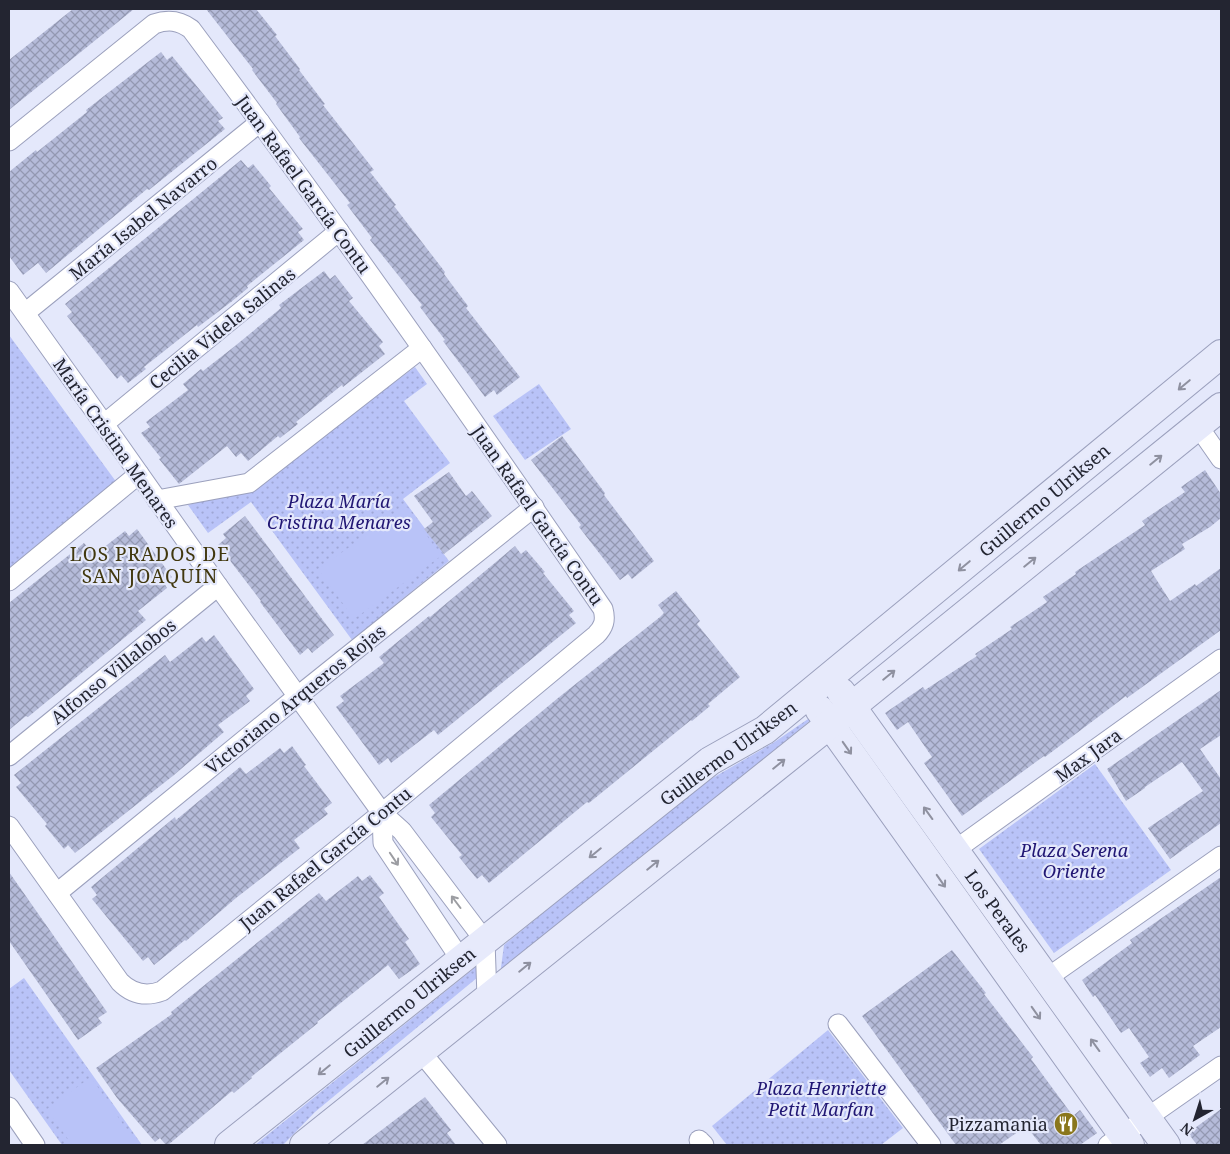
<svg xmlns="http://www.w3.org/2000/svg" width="1230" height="1154" viewBox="0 0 1230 1154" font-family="'Noto Serif',serif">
<defs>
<pattern id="grass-dots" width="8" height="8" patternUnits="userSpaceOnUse" patternTransform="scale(1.25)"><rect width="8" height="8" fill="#b9c3f8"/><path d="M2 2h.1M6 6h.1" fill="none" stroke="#9fa7d5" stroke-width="1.8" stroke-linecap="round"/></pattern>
<pattern id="building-cross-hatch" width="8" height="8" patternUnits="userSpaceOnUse" patternTransform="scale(1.25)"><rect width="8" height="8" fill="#b5bbd9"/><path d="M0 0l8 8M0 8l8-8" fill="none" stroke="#9398b1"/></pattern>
</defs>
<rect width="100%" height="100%" fill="#e4e8fb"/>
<g fill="url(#grass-dots)">
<polygon points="9,335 117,483 9,569"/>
<polygon points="415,367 427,384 404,401 450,463 403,499 449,561 352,640 251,502 208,533 188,505 253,488"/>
<polygon points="539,384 571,429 525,460 493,416"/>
<polygon points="817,715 500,975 504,945 697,787 773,743 811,717"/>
<polygon points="1095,764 1171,870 1054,953 979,849"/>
<polygon points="477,966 478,977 315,1112 283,1145 255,1145"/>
<polygon points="24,978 142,1145 62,1145 9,1070 9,989"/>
<polygon points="828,1030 903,1128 881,1145 727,1145 712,1126"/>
</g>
<g fill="#b9c3f8">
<polygon points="407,507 441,556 354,619 318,569"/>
<polygon points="91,1077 137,1145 72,1145 47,1109"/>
</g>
<g fill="url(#building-cross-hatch)">
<polygon points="73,9 134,9 9,110 9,60"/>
<polygon points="206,9 256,9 277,35 275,36 300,69 299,70 325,104 323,105 374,170 370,172 396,205 394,206 445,272 444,274 468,306 466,308 520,377 497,395 494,390 485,397 443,341 445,340 420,307 422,305 370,240 372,238 347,205 350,203 299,138 300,137 276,104 277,103 252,70 253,69"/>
<polygon points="161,52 167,60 172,56 223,118 218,121 225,129 149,190 147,189 46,273 38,263 23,275 9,256 9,172 36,150 37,152 87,112 86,110 104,96"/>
<polygon points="241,160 248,168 253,164 271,186 269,188 303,229 298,232 304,240 247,286 248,288 231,302 198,327 197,325 144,367 146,369 128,383 121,375 117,379 67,316 72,312 65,304"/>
<polygon points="324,271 330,279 335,275 353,298 349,301 383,342 379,346 385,354 343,387 342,385 296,422 298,424 280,438 278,436 248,461 241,453 236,457 227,446 179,484 159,459 161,458 141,433 150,427 146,422 188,390 183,384 201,369 203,371 235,346 281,308 279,305"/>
<polygon points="562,436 605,493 604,495 654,561 632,579 628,574 620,580 579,527 581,525 531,460"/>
<polygon points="1205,470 1221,494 1221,518 1210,527 1182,544 1185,549 1151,571 1170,601 1195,584 1196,586 1221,568 1221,630 1127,698 1126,696 1045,757 1044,756 962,816 924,763 932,757 908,722 897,730 885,713 923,687 925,690 977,656 975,654 1012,629 1010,627 1047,602 1043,597 1076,574 1075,572 1145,525 1142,521 1185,492 1181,487"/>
<polygon points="449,472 466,496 472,491 492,516 444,554 424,529 433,522 414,496"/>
<polygon points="245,516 334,635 312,653 308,648 300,655 260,602 261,601 218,545 226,538 223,534"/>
<polygon points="137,529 172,577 164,583 167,588 138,611 146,620 28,717 26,716 9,730 9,603 84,543 94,555 125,531 129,536"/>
<polygon points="515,546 521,554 526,550 545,572 543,573 574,611 569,615 576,623 438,735 434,730 391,763 388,758 379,765 336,707 344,701 340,696 384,663 379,657 429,616 430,617"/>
<polygon points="676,591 700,621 697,624 740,677 708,704 710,706 692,721 691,720 589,803 587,802 489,883 482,875 477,879 459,857 462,855 431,817 435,813 429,805 558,698 660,617 664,613 658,605"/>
<polygon points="214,635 254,689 246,696 250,701 218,725 224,732 174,775 75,853 68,845 64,849 45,826 47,824 16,787 21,783 14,775 165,655 170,662 202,637 206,642"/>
<polygon points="1221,690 1221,735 1200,749 1221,779 1221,823 1170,859 1148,828 1203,791 1182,762 1145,787 1145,788 1126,801 1107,769"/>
<polygon points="292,746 306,765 304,766 332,803 324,809 328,814 294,840 300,848 236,898 186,941 185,940 154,965 148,957 143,961 92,899 97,895 91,887 175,817 176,820 240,767 246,774 280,748 284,753"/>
<polygon points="9,872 107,1012 98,1018 102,1023 78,1040 9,941"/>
<polygon points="370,875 384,893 379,897 409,939 405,942 420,964 399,979 388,965 317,1022 318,1023 251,1077 252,1078 234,1093 232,1091 168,1145 166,1145 160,1138 155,1142 117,1098 96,1068 172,1014 171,1012 319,893 326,901 358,876 362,881"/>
<polygon points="1221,877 1221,1027 1193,1046 1200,1055 1169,1078 1162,1068 1150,1077 1140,1063 1149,1057 1129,1028 1121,1033 1095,995 1093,997 1082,980 1132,943 1130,940"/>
<polygon points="952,950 986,993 984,994 1033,1057 1031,1059 1073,1116 1080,1110 1097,1133 1080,1145 1041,1145 1026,1126 999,1145 956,1145 862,1016"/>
<polygon points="425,1097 451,1130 447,1133 456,1145 362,1145"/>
<polygon points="1221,1109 1221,1145 1197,1145 1188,1133"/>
</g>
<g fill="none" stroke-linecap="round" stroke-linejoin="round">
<g stroke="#9ba0bd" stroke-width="21">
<g id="minor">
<path d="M9 141 154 24C168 19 179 20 191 29 333 219 469 413 603 609 606 620 604 627 596 635L382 813 162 991C146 997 132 994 120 982L9 826"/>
<polyline points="9,291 104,424 218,586 382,813 402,831 485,941 487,997"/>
<polyline points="25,313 260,122"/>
<polyline points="104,424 339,231"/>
<polyline points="1198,426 1221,459"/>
<polyline points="157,500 249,483 422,348"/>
<polyline points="9,581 139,474"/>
<polyline points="9,756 218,586"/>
<polyline points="382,813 383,843 461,960"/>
<polyline points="955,850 1221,659"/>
<polyline points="57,893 298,696 534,507"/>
<polyline points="1047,978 1221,856"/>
<polyline points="838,1024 931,1145"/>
<polyline points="421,1052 497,1145"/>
<polyline points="9,1107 35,1145"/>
<polyline points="699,1140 704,1145"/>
<polyline points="1108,1145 1221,1066"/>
</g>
</g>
<g stroke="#9ba0bd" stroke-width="30">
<g id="secondary">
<polyline points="841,692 1166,1145"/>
<polyline points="819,709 1130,1145"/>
<polyline points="229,1145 710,761 765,730 1221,354"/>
<polyline points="304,1145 830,724 1221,407"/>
</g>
</g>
<use href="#minor" stroke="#fff" stroke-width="19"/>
<use href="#secondary" stroke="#e7eafb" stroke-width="28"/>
</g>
<defs><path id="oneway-shaft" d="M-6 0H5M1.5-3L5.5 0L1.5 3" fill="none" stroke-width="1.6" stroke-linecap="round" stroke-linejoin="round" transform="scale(1.25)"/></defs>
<g stroke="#8f91a0">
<use href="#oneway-shaft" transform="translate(1184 385) rotate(140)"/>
<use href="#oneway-shaft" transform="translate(1156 460) rotate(-39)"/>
<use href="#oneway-shaft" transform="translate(1030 562) rotate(-39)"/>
<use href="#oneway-shaft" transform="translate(964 566) rotate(140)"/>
<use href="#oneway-shaft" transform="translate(889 675) rotate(-39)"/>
<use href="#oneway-shaft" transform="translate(847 748) rotate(55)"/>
<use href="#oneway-shaft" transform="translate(779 764) rotate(-39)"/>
<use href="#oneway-shaft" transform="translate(928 813) rotate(-126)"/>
<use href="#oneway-shaft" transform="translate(595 853) rotate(141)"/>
<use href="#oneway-shaft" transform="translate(653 865) rotate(-39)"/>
<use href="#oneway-shaft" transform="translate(941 881) rotate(55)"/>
<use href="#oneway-shaft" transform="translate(525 967) rotate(-39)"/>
<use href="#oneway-shaft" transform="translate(1036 1013) rotate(55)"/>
<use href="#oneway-shaft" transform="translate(1095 1045) rotate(-126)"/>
<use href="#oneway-shaft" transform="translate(324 1070) rotate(141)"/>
<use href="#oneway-shaft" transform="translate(383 1082) rotate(-39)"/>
</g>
<g stroke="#9c9da2">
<use href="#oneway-shaft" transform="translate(394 859) rotate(56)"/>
<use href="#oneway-shaft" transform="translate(456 902) rotate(-127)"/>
</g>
<defs>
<g id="restaurant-disc" transform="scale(1.25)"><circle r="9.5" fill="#8a771c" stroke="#e4e8fb"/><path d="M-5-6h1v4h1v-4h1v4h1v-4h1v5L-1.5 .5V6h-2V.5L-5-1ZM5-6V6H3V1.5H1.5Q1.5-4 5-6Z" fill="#fff"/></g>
</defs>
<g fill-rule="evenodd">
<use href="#restaurant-disc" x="1066" y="1124"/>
</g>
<g text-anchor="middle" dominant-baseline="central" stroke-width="4.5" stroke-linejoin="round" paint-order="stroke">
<g font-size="18" fill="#232531" stroke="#e4e8fb">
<text transform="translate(304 184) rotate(54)">Juan Rafael García Contu</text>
<text transform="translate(143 218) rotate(-39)">María Isabel Navarro</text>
<text transform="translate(222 328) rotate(-39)">Cecilia Videla Salinas</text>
<text transform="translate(116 443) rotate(55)">María Cristina Menares</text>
<text transform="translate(1044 500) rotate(-40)">Guillermo Ulriksen</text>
<text transform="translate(538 515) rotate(55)">Juan Rafael García Contu</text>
<text transform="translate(113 671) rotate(-39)">Alfonso Villalobos</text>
<text transform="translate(295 699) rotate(-39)">Victoriano Arqueros Rojas</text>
<text transform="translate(728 753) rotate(-36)">Guillermo Ulriksen</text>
<text transform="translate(1088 755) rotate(-36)">Max Jara</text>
<text transform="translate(325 858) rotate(-39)">Juan Rafael García Contu</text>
<text transform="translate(998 911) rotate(54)">Los Perales</text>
<text transform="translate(409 1002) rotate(-39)">Guillermo Ulriksen</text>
</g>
<g font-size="18" font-style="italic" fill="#211774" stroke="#e4e8fb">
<text x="339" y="501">Plaza María<tspan x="339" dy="21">Cristina Menares</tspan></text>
<text x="1074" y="850">Plaza Serena<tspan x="1074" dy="21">Oriente</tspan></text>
<text x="821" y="1088">Plaza Henriette<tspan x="821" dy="21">Petit Marfan</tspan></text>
</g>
<g font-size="18" fill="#232531" stroke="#e4e8fb" text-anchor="end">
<text x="1048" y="1124">Pizzamania</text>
</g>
<g font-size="19" letter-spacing="1" fill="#41380e" stroke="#e4e8fb">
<text x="150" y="554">LOS PRADOS DE<tspan x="150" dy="22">SAN JOAQUÍN</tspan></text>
</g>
</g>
<rect width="1230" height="1154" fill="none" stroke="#232531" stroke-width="20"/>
<g transform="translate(1195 1119) rotate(219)" stroke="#e4e8fb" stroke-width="4" paint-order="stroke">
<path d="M0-4L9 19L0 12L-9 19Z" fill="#232531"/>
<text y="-8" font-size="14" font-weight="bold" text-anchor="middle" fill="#232531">N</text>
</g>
</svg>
